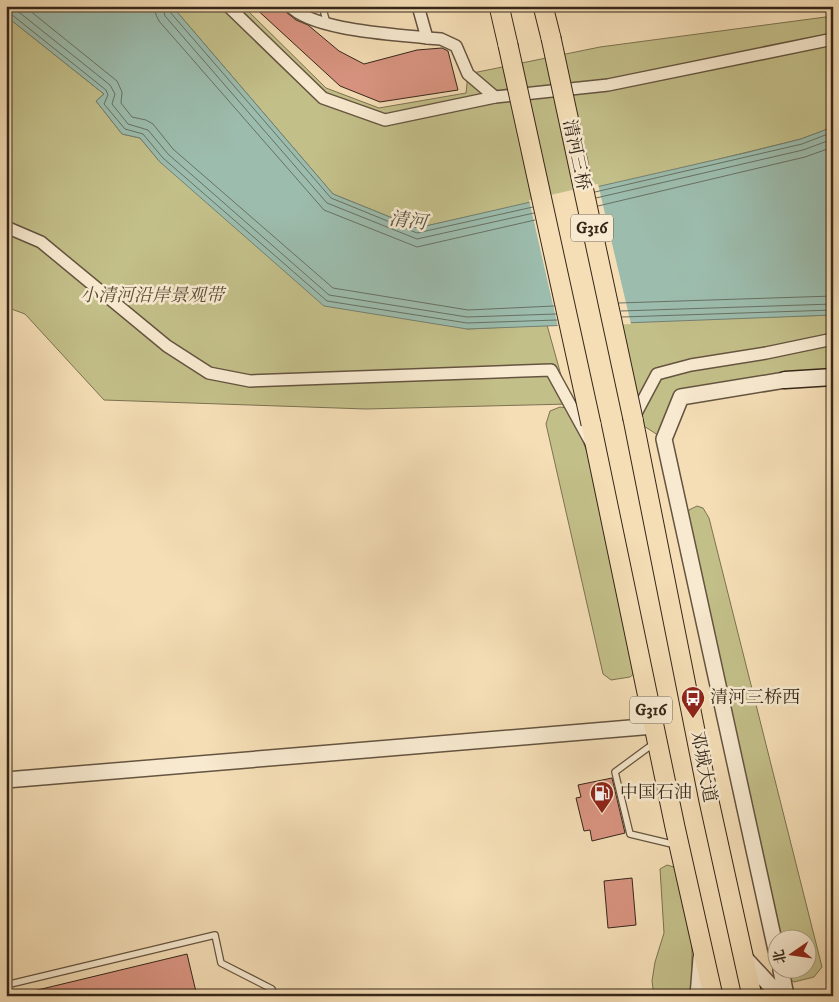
<svg xmlns="http://www.w3.org/2000/svg" width="839" height="1002" viewBox="0 0 839 1002" font-family="'IM FELL DW Pica','Noto Serif SC',serif">
<rect width="100%" height="100%" fill="#f5deb6"/>
<filter id="stains"><feTurbulence type="fractalNoise" baseFrequency=".004" numOctaves="4"/><feColorMatrix values="0 0 0 0 .2 0 0 0 0 .09 0 0 0 0 .02 0 0 0 .5 -.17"/></filter>
<radialGradient id="worn" r=".72"><stop offset=".6" stop-color="#630" stop-opacity="0"/><stop offset="1" stop-color="#630" stop-opacity=".3"/></radialGradient>
<g fill="#c3bf89" stroke="#7c7251">
<polygon points="172,6 243,6 326,88 379,108 466,93 468,74 600,47 833,16 833,127 801,139 634,180 417,228 333,194"/>
<polygon points="6,16 104,94 96,101 122,134 140,138 160,162 467,329 547,325 569,404 366,409 104,400 25,314 6,307"/>
<polygon points="833,315 833,383 681,397 664,439 633,419 612,322"/>
<polygon points="560,407 567,408 577,426 594,470 636,672 630,677 611,680 603,674 546,424 550,411"/>
<polygon points="697,506 703,508 709,518 822,967 814,977 794,982 787,977 785,970 806,970 806,940 778,939 686,520 689,510"/>
<polygon points="667,865 677,868 692,936 692,996 654,996 652,981 655,962 664,933 660,869"/>
</g>
<polygon fill="#9cbcad" stroke="#738072" points="6,6 172,6 333,194 417,228 745,153 801,139 833,127 833,315 467,329 324,306 160,162 140,138 122,134 96,101 104,94 6,16"/>
<polygon fill="#f5deb6" points="598,184 631,324 558,327 529,200"/>
<g fill="none" stroke-linecap="round" stroke-linejoin="round">
<g stroke="#687163" stroke-width="1">
<polyline points="24,6 117,81 122,92 121,103 132,117 146,120 153,124 173,149 333,288 468,310 554,306"/>
<polyline points="154,6 156,15 159,21 324,210 417,247 535,220"/>
<polyline points="162,6 165,16 327,203 417,239 534,213"/>
<polyline points="168,6 170,12 331,198 417,233 533,207"/>
<polyline points="6,7 15,9 110,85 115,94 112,104 128,124 148,130 168,154 329,295 467,317 556,314"/>
<polyline points="6,13 11,14 106,90 108,95 104,104 125,129 143,134 163,158 327,301 467,323 557,320"/>
<polyline points="595,192 802,144 833,132"/>
<polyline points="596,198 803,150 833,139"/>
<polyline points="598,206 805,157 833,147"/>
<polyline points="619,303 833,296"/>
<polyline points="621,311 833,304"/>
<polyline points="622,317 833,310"/>
</g>
</g>
<g fill="#d99481" stroke="#352619">
<polygon points="253,6 283,6 286,12 296,20 308,25 339,51 364,64 417,50 442,48 448,51 458,90 380,102 340,86"/>
<polygon points="612,778 625,833 592,841 590,830 584,831 576,798 581,797 578,785"/>
<polygon points="632,878 636,925 608,928 604,881"/>
<polygon points="187,954 197,996 26,996 25,993"/>
</g>
<g fill="none" stroke-linecap="round" stroke-linejoin="round">
<g stroke="#655440" stroke-width="8">
<g id="service">
<polyline points="322,6 327,23"/>
<polyline points="653,744 615,772 630,834 676,845"/>
<polyline points="6,985 215,935 221,963 272,989 274,996"/>
</g>
</g>
<g stroke="#655440" stroke-width="14">
<g id="minor">
<polyline points="228,6 323,98 385,120 495,97 608,85 833,39"/>
<path d="M290 6C312 30 393 34 427 38L418 6"/>
<polyline points="427,38 441,39 456,46 468,74 495,97"/>
<polyline points="6,227 41,242 167,346 209,373 250,381 551,370 590,441"/>
<polyline points="633,419 657,374 691,365 766,353 833,339"/>
</g>
</g>
<g stroke="#655440" stroke-width="18">
<g id="tertiary">
<polyline points="6,780 654,726"/>
<polyline points="776,950 664,439 681,397 785,380"/>
<polyline points="743,956 780,996"/>
<polyline points="781,970 786,996"/>
<polyline points="698,996 701,958"/>
</g>
</g>
<g stroke="#352619" stroke-width="19">
<polyline id="secondary" points="785,380 833,377"/>
</g>
<g stroke="#352619" stroke-width="21">
<g id="trunk">
<polyline points="499,6 508,45"/>
<polyline points="543,6 551,38"/>
<polyline points="633,419 709,801 752,996"/>
<polyline points="591,424 675,827 713,996"/>
</g>
</g>
<use href="#service" stroke="#f8ead0" stroke-width="5.5"/>
<use href="#minor" stroke="#f8ead0" stroke-width="11"/>
<use href="#tertiary" stroke="#f8ead0" stroke-width="15"/>
<use href="#secondary" stroke="#f8ead0" stroke-width="16"/>
<use href="#trunk" stroke="#f5deb6" stroke-width="19"/>
<g stroke="#352619" stroke-width="21" stroke-linecap="butt">
<g id="trunk-bridge">
<polyline points="551,38 633,419"/>
<polyline points="508,45 591,424"/>
</g>
</g>
<use href="#trunk-bridge" stroke="#f5deb6" stroke-width="19"/>
</g>
<defs>
<g id="bus-pin" transform="scale(1.25)"><path d="M0 17L-7.5 6A9.5 9.5 0 1 1 7.5 6Z" fill="#8f2418" stroke="#f8ead0"/><path d="M-5-6H5V4H4V6H2V4H-2V6H-4V4H-5ZM-3.5-4V0h7V-4ZM-3.5 1.2v1.5H-2V1.2ZM2 1.2v1.5H3.5V1.2Z" fill="#fff"/></g>
<g id="fuel-pin" transform="scale(1.25)"><path d="M0 17L-7.5 6A9.5 9.5 0 1 1 7.5 6Z" fill="#8f2418" stroke="#f8ead0"/><path d="M-5.5-6h7V0h2V4h1.3V-2.5L3-4.5l.8-.8L6-3V5H2.5V1h-1V6h-7ZM-4.2-4.7v3.2H.2V-4.7Z" fill="#fff"/></g>
</defs>
<g fill-rule="evenodd">
<use href="#bus-pin" x="693" y="698"/>
<use href="#fuel-pin" x="602" y="793"/>
</g>
<g text-anchor="middle" dominant-baseline="central" stroke-width="5" stroke-linejoin="round" paint-order="stroke">
<g fill="#f8ead0" stroke="#706150" stroke-width="1">
<rect x="571" y="214.5" width="42" height="27" rx="4"/>
<rect x="630" y="696.5" width="42" height="27" rx="4"/>
</g>
<g font-size="16" font-weight="bold" fill="#352619">
<text x="592" y="228">G316</text>
<text x="651" y="710">G316</text>
</g>
<g font-size="18" fill="#352619" stroke="#f8ead0">
<text transform="translate(576 155) rotate(78)">清河三桥</text>
<text transform="translate(703 767) rotate(79)">邓城大道</text>
</g>
<g font-size="18" font-style="italic" fill="#584c35" stroke="#f8ead0">
<text x="152" y="296">小清河沿岸景观带</text>
</g>
<g font-size="18" fill="#352619" stroke="#f8ead0" text-anchor="start">
<text x="710" y="698">清河三桥西</text>
<text x="620" y="793">中国石油</text>
</g>
<g font-size="19" font-style="italic" fill="#545345" stroke="#f8ead0">
<text transform="translate(408 221) rotate(7)">清河</text>
</g>
</g>
<rect width="839" height="1002" fill="none" stroke="#f5deb6" stroke-width="25"/>
<rect x="8" y="8" width="824" height="987" fill="none" stroke="#352619" stroke-width="2.5"/>
<rect x="12" y="12" width="814" height="977" fill="none" stroke="#352619"/>
<g transform="translate(792 954) rotate(257)"><circle r="24" fill="#f8ead0" stroke="#aa9c87"/>
<path d="M0-4L9 19L0 12L-9 19Z" fill="#8f2418"/>
<text y="-8" font-size="14" font-weight="bold" text-anchor="middle" fill="#352619">北</text>
</g>
<rect width="100%" height="100%" filter="url(#stains)"/>
<rect width="100%" height="100%" fill="url(#worn)"/>
</svg>
